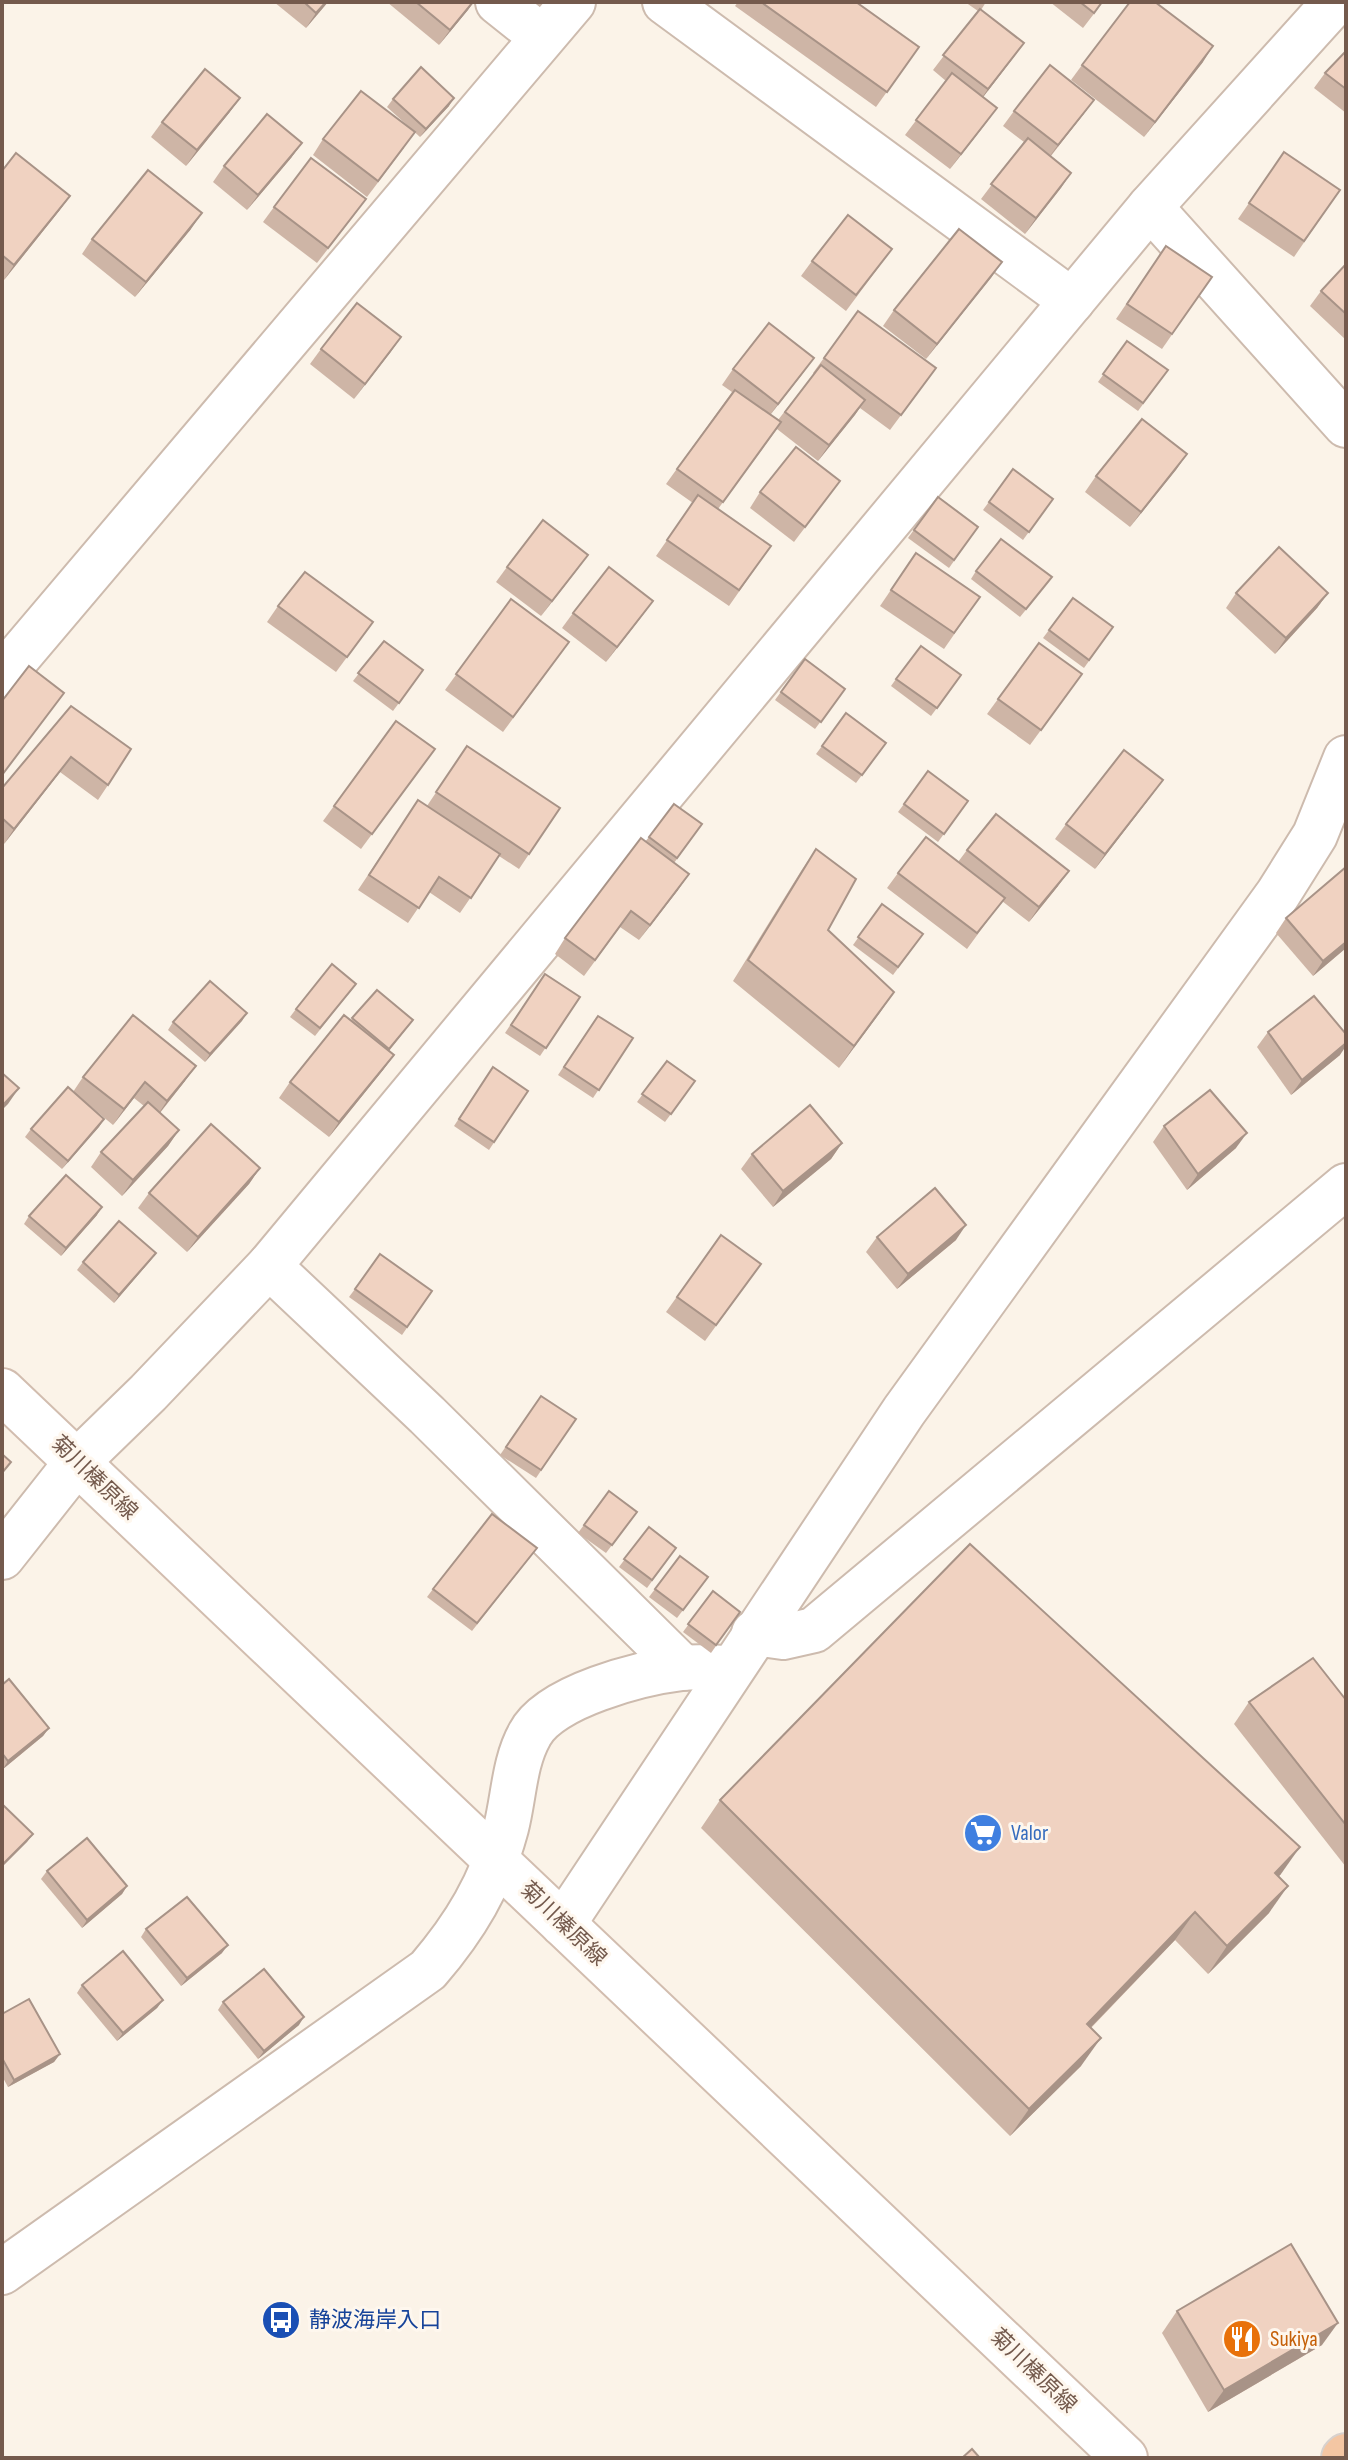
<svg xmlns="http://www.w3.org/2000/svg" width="1348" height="2460" viewBox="0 0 1348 2460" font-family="'Sofia Sans Condensed','Noto Sans JP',sans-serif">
<rect width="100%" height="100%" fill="#fbf3e8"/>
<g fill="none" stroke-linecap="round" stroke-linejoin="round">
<g stroke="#cdbbae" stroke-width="48">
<g id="minor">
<polyline points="498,2 542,37"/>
<polyline points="665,2 1072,301"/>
<polyline points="1150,207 1346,425"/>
<polyline points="2,676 573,2"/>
<polyline points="269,1266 427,1415 683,1668"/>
<polyline points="2,1557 77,1462 148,1393 269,1266 1150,207 1335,2"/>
<polyline points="754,1633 783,1637 814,1630 1346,1186"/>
<polyline points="563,1924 904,1411 1278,894 1315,835 1346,758"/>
<path d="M2 2272 428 1970C465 1927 491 1884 506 1828 514 1797 514 1762 530 1734 550 1696 641 1673 682 1668 698 1666 715 1668 731 1668"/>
</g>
</g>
<g stroke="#d2bdaf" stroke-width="48">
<polyline id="secondary" points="2,1391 1125,2458"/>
</g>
<g stroke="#d8d1cd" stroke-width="48">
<polyline id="trunk" points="1344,2458 1346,2456"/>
</g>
<use href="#minor" stroke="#fff" stroke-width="44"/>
<use href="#secondary" stroke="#fff" stroke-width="44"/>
<use href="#trunk" stroke="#f4c6a3" stroke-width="44"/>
</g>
<g fill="#ceb5a6">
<polygon points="274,2 328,2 306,28"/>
<polygon points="387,2 474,2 439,45"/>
<polygon points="738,2 856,2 919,47 876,107 735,6"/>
<polygon points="965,2 986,2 981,10 1013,58 983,97 986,123 950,169 905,135 946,81 933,70 978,11"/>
<polygon points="1050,2 1103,2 1083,28"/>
<polygon points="1346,51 1346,113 1314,88 1325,73"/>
<polygon points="1203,62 1144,137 1071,80 1082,65"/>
<polygon points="240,98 229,113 186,166 151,137 162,122"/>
<polygon points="393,99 449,106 420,137 387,107"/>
<polygon points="1094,100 1051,156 1071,173 1025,234 981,199 1024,142 1003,126 1014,111"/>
<polygon points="323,139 404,148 367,197 313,155"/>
<polygon points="302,143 291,158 247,210 213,182 224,166"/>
<polygon points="1284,152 1340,190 1294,257 1238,219"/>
<polygon points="2,171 70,196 59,211 4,280 2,279"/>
<polygon points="274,207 355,214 317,263 263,222"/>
<polygon points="191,229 135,297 82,254 92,239"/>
<polygon points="1166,246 1212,277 1162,349 1116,319"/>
<polygon points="812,261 881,264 846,311 801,276"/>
<polygon points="1002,262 926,359 883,326 894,310"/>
<polygon points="1346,264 1346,340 1310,306 1321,291"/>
<polygon points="858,311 936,368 890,430 860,408 818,461 777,429 718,509 771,546 729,606 656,556 693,503 666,484 732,392 722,385 733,369 803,373 770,415 778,420 814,374 813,373"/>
<polygon points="401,337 354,399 310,364 321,349"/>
<polygon points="1127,341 1168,370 1138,411 1098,382"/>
<polygon points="1187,454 1130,527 1085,492 1096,476"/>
<polygon points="1013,469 1053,499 1023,540 983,510"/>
<polygon points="840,481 794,542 750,508 760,492"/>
<polygon points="938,497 978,527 949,568 908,538"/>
<polygon points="916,553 980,597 944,649 880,606"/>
<polygon points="588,555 541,616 496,582 507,567"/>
<polygon points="976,571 1046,585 1020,617 971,579"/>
<polygon points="1236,593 1328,593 1317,608 1275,654 1226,608"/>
<polygon points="511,599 569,642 503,732 445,690"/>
<polygon points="278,606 373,622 336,672 267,622"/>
<polygon points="573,613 642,616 606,662 562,628"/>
<polygon points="1113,627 1084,668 1043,638 1049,630"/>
<polygon points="384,641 423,670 393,711 353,681"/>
<polygon points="1039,643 1082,674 1030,745 987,714"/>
<polygon points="805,659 845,689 815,729 775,700"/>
<polygon points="961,675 931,716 891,686 896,679"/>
<polygon points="71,706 108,785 98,800 60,772 4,844 2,843 2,788"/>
<polygon points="396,721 435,749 361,849 323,821"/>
<polygon points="886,743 856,783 816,754 822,746"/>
<polygon points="467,746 560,808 519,869 499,856 460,913 429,892 408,923 358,890 418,800 427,806"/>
<polygon points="1152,795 1095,869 1055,839 1066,824"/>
<polygon points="968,801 938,842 898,812 904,804"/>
<polygon points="702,824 674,863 678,890 639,940 620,927 584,976 555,954 565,938 649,837"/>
<polygon points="816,849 828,930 894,992 839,1068 733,981 801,871"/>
<polygon points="967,850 1058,886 1029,922 1002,901 967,949 887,888 898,873 958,862"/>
<polygon points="1346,867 1346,948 1313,976 1276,933 1286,918"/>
<polygon points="882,904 923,934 893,975 853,945"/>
<polygon points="545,974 580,997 540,1056 505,1033"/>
<polygon points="356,984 315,1036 290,1017 296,1009"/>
<polygon points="377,990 413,1020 389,1051 394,1055 383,1070 329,1137 279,1098 290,1082 351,1020"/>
<polygon points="247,1013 205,1062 168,1030 173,1022"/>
<polygon points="598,1016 633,1038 593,1098 558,1075"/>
<polygon points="1268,1032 1340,1055 1291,1095 1257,1047"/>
<polygon points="667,1061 695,1081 665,1122 637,1102"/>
<polygon points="493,1067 528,1091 489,1150 454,1126"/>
<polygon points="83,1077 185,1081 160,1113 179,1130 168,1146 122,1196 91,1167 101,1152 144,1106 134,1098 113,1125 78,1096 104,1119 62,1169 25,1137 31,1129 73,1092"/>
<polygon points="1164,1126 1236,1148 1187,1190 1153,1142"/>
<polygon points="842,1143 831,1159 773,1207 741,1169 752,1154"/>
<polygon points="260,1168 249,1184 187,1252 138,1208 149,1193"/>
<polygon points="97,1215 61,1256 24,1224 29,1216"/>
<polygon points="721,1235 761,1264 705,1341 666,1312"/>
<polygon points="877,1237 956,1240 897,1289 866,1252"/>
<polygon points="150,1261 114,1303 77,1270 83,1262"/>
<polygon points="355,1289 432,1291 402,1335 349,1297"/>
<polygon points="541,1396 576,1419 536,1478 500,1455"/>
<polygon points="609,1491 637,1512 606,1553 578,1533"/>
<polygon points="649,1527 676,1548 647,1588 619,1567"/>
<polygon points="531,1556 472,1631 427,1597 433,1589"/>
<polygon points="680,1556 708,1577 677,1618 649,1597"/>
<polygon points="713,1591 740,1612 711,1653 683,1632"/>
<polygon points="2,1685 49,1728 43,1736 3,1769"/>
<polygon points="1346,1700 1346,1867 1234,1724 1249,1702"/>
<polygon points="720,1800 1281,1874 1279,1876 1269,1913 1208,1974 1175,1940 1091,2028 1081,2066 1010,2136 701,1828"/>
<polygon points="47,1871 127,1886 122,1894 82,1928 41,1879"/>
<polygon points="146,1929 222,1953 181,1986 141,1937"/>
<polygon points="82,1985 163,2000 157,2008 117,2041 77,1993"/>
<polygon points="223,2002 299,2025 258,2059 218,2010"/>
<polygon points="2,2014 60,2054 54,2062 8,2087 2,2076"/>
<polygon points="1177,2311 1322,2345 1208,2412 1162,2333"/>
</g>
<g fill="#a89387">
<polygon points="326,2 328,2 306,28 316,13"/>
<polygon points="473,2 468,10 439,45 450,30"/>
<polygon points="1024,43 1013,58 977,105 988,89"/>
<polygon points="1213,46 1203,62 1144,137 1155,122"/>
<polygon points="240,98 229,113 186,166 197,150"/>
<polygon points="454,98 449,106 420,137 426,129"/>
<polygon points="1094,100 1083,115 1047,160 1058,145"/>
<polygon points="997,108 986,123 950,169 961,154"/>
<polygon points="302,143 291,158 247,210 258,195"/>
<polygon points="1071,173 1061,188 1025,234 1036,218"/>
<polygon points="70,196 59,211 4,280 14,265"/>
<polygon points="202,213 191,229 135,297 146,282"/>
<polygon points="1002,262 991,278 926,359 937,344"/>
<polygon points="401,337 390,353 354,399 365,384"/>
<polygon points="814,358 803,373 767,419 778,404"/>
<polygon points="865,400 855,415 818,461 829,445"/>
<polygon points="1187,454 1176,470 1130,527 1141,512"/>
<polygon points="588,555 577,570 541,616 552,601"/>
<polygon points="1328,593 1317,608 1275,654 1286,638"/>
<polygon points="653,601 642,616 606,662 617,647"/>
<polygon points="71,757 60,772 4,844 14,829"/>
<polygon points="1163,780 1152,795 1095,869 1105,854"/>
<polygon points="1069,871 1058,886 1029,922 1039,907"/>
<polygon points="689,874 678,890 639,940 650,925"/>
<polygon points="1346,942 1346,948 1313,976 1323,961"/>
<polygon points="894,992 879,1014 839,1068 854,1046"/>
<polygon points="247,1013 242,1021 205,1062 210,1054"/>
<polygon points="1346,1043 1346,1046 1340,1055 1291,1095 1302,1080"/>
<polygon points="394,1055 383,1070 329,1137 339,1122"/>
<polygon points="196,1066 185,1081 157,1116 167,1101"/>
<polygon points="145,1082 134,1098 113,1125 124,1109"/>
<polygon points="19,1088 8,1104 2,1110 2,1106"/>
<polygon points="104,1119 99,1127 62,1169 68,1161"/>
<polygon points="179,1130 168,1146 122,1196 133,1180"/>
<polygon points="1247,1133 1236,1148 1187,1190 1198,1174"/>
<polygon points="842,1143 831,1159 773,1207 783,1191"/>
<polygon points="260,1168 249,1184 187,1252 198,1237"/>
<polygon points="102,1207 97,1215 61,1256 66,1248"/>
<polygon points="966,1225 956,1240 897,1289 908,1274"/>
<polygon points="156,1253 150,1261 114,1303 119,1295"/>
<polygon points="49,1728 43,1736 3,1769 8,1761"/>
<polygon points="33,1834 27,1842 2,1867 2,1865"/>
<polygon points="1300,1847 1281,1874 1256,1900 1275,1873"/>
<polygon points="127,1886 122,1894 82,1928 87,1920"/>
<polygon points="1288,1886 1269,1913 1208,1974 1227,1946"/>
<polygon points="1195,1912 1175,1940 1068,2051 1087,2024"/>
<polygon points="228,1945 222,1953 181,1986 187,1978"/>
<polygon points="163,2000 157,2008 117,2041 123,2033"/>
<polygon points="304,2017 299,2025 258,2059 264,2051"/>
<polygon points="1101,2038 1081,2066 1010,2136 1029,2109"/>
<polygon points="60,2054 54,2062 8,2087 14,2080"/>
<polygon points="1338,2323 1322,2345 1208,2412 1224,2390"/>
</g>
<g fill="#f0d2c1" stroke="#a89387" stroke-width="2">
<polygon points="304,2 326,2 316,13"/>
<polygon points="416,2 473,2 450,30"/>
<polygon points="761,2 856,2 919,47 887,92"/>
<polygon points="1080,2 1102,2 1094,13"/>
<polygon points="1130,2 1155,2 1213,46 1155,122 1082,65"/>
<polygon points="980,9 1024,43 988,89 943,55"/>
<polygon points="1346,51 1346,89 1325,73"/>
<polygon points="1050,65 1094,100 1058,145 1014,111"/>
<polygon points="421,67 454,98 426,129 393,99"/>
<polygon points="205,69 240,98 197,150 162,122"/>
<polygon points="952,73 997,108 961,154 916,120"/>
<polygon points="361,91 415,132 378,181 323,139"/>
<polygon points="267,114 302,143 258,195 224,166"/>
<polygon points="1028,138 1071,173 1036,218 991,184"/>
<polygon points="1284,152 1340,190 1304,241 1249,203"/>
<polygon points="16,153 70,196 14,265 2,255 2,171"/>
<polygon points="311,158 366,199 328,248 274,207"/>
<polygon points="148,170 202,213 146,282 92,239"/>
<polygon points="848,215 892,249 856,295 812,261"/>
<polygon points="959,229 1002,262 937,344 894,310"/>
<polygon points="1166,246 1212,277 1172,334 1127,304"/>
<polygon points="1346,264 1346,314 1321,291"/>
<polygon points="357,303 401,337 365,384 321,349"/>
<polygon points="858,311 936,368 901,415 824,358"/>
<polygon points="769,323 814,358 778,404 733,369"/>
<polygon points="1127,341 1168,370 1143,403 1103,374"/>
<polygon points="821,365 865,400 829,445 785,412"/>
<polygon points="735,390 781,422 723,502 677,469"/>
<polygon points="1142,419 1187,454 1141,512 1096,476"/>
<polygon points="796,447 840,481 805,527 760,492"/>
<polygon points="1013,469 1053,499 1029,532 989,502"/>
<polygon points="698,495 771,546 739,590 667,540"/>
<polygon points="938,497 978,527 954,560 914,530"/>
<polygon points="543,520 588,555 552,601 507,567"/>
<polygon points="1001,539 1052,577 1026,609 976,571"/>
<polygon points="1279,547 1328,593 1286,638 1236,593"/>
<polygon points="916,553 980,597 954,633 891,590"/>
<polygon points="609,567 653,601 617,647 573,613"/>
<polygon points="305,572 373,622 347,657 278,606"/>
<polygon points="1073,598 1113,627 1089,660 1049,630"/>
<polygon points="511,599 569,642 513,717 456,674"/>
<polygon points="384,641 423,670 399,703 358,673"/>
<polygon points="1039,643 1082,674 1041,730 998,699"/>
<polygon points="921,646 961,675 937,708 896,679"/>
<polygon points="805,659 845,689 821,722 781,692"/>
<polygon points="29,666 64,693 2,775 2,701"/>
<polygon points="71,706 131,749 108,785 71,757 14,829 2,818 2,788"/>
<polygon points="846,713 886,743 862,775 822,746"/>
<polygon points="396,721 435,749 372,834 334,806"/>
<polygon points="467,746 560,808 529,854 436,792"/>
<polygon points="1124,750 1163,780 1105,854 1066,824"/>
<polygon points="928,771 968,801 944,834 904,804"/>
<polygon points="418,800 500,854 471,898 439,877 419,908 369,875"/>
<polygon points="674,804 702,824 677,858 649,837"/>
<polygon points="996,814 1069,871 1039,907 967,850"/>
<polygon points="926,837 1005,898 977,933 898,873"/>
<polygon points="641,838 689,874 650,925 631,911 595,960 565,938"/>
<polygon points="816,849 856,879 828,930 894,992 854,1046 748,960"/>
<polygon points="1346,867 1346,942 1323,961 1286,918"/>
<polygon points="882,904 923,934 898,967 858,937"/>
<polygon points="332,964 356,984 320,1028 296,1009"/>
<polygon points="545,974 580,997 546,1048 511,1025"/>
<polygon points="210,981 247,1013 210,1054 173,1022"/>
<polygon points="377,990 413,1020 389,1049 352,1018"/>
<polygon points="1314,996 1346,1034 1346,1043 1302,1080 1268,1032"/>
<polygon points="133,1015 196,1066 167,1101 145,1082 124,1109 83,1077"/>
<polygon points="344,1015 394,1055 339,1122 290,1082"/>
<polygon points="598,1016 633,1038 599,1090 564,1067"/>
<polygon points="667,1061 695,1081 671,1114 642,1094"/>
<polygon points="493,1067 528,1091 494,1142 459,1119"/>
<polygon points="2,1073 19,1088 2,1106"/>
<polygon points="68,1087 104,1119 68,1161 31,1129"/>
<polygon points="1210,1090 1247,1133 1198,1174 1164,1126"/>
<polygon points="148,1102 179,1130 133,1180 101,1152"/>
<polygon points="810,1105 842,1143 783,1191 752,1154"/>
<polygon points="211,1124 260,1168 198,1237 149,1193"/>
<polygon points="66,1175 102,1207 66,1248 29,1216"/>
<polygon points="935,1188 966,1225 908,1274 877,1237"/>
<polygon points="119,1221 156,1253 119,1295 83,1262"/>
<polygon points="721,1235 761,1264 716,1325 677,1297"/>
<polygon points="380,1254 432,1291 407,1327 355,1289"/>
<polygon points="541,1396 576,1419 541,1470 506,1447"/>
<polygon points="2,1454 11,1462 2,1473"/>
<polygon points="609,1491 637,1512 612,1545 584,1525"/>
<polygon points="492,1514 537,1548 477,1623 433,1589"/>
<polygon points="649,1527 676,1548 652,1580 624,1559"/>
<polygon points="970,1544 1300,1847 1275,1873 1288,1886 1227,1946 1195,1912 1087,2024 1101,2038 1029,2109 720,1800"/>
<polygon points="680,1556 708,1577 683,1610 655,1589"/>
<polygon points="713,1591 740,1612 716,1645 688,1624"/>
<polygon points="1313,1658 1346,1700 1346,1825 1249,1702"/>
<polygon points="9,1679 49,1728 8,1761 2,1753 2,1685"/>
<polygon points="2,1804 33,1834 2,1865"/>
<polygon points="87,1838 127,1886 87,1920 47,1871"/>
<polygon points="187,1897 228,1945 187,1978 146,1929"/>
<polygon points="123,1951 163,2000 123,2033 82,1985"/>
<polygon points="264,1969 304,2017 264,2051 223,2002"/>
<polygon points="29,1999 60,2054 14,2080 2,2058 2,2014"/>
<polygon points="1291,2244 1338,2323 1224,2390 1177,2311"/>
<polygon points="972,2449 980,2458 962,2458"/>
</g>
<defs>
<g id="supermarket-disc" transform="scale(2)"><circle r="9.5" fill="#3f7fe0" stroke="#fef7ee"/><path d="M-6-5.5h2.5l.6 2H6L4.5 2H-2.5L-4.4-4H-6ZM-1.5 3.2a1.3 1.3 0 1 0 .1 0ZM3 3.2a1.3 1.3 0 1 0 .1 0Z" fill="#fff"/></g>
<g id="bus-disc" transform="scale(2)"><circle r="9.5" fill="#1a4fb4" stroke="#fef7ee"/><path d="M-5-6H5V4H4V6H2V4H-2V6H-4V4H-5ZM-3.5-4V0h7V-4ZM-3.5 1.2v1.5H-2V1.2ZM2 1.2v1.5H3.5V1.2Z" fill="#fff"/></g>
<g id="restaurant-disc" transform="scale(2)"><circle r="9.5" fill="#e8710a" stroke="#fef7ee"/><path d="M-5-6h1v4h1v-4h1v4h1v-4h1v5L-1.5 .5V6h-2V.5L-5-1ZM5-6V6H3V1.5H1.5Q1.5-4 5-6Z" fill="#fff"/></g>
</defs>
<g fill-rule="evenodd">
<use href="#supermarket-disc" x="983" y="1833"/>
<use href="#bus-disc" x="281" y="2320"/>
<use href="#restaurant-disc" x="1242" y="2339"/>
</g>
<g text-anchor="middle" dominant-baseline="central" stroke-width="6" stroke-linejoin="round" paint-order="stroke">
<g font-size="22" fill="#745a4d" stroke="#fef7ee">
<text transform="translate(94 1478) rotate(44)">菊川榛原線</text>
<text transform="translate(563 1924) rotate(44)">菊川榛原線</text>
<text transform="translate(1033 2371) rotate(44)">菊川榛原線</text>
</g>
<g font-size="22" fill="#366cbe" stroke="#fef7ee" text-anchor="start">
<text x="1011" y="1833">Valor</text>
</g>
<g font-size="22" fill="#164399" stroke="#fef7ee" text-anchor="start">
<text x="309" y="2320">静波海岸入口</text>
</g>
<g font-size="22" fill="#c56008" stroke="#fef7ee" text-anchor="start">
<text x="1270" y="2339">Sukiya</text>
</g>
</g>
<rect width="1348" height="2460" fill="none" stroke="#745a4d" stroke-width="8"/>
</svg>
